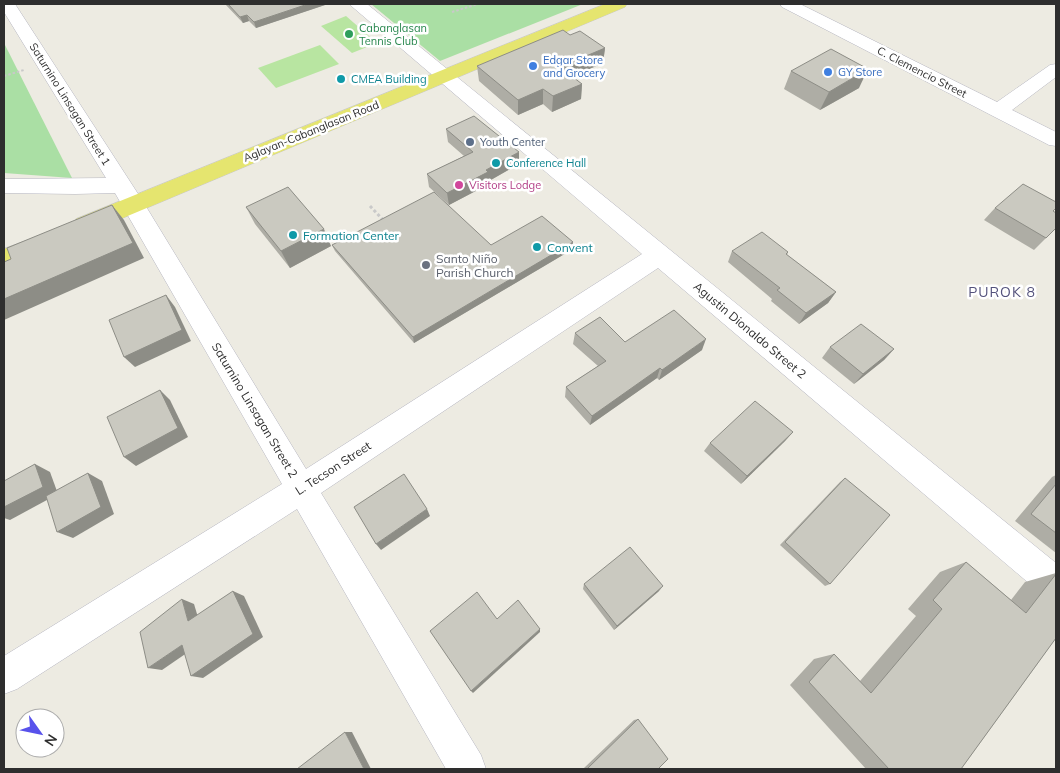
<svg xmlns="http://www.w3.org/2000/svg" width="1060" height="773" viewBox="0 0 1060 773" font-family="Mulish,sans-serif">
<rect width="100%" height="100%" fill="#edebe2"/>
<g fill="#aadfa4">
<polygon points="371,4 583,4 440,61"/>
<polygon points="4,43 72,178 4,173"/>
</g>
<g fill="#b8e5a1">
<polygon points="346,16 377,43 352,53 321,26"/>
<polygon points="320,45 339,64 276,88 258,68"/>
</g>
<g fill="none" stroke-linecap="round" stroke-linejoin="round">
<g stroke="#b5b5c0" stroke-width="1">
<g id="minor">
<polygon points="4,4 15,4 142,200 306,469 642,254 349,4 367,4 1056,563 1056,600 1044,596 658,268 321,493 481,755 486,769 446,769 297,509 17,689 4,694 4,656 282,484 115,193 75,194 4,193 4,179 106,178 4,12"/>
<polygon points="780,4 800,4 997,102 1050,65 1056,64 1056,77 1012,110 1056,132 1056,146 1049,145 782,7"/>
</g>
</g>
<g stroke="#c9c9c9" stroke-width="1">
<g id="major">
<polygon points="605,4 627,4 625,7 92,231 84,233 76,231 73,225 76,219"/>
<polygon points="45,234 53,236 57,242 53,248 4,268 4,249"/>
</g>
</g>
<g stroke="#c9c9c9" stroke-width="2" stroke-dasharray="2.5 2" stroke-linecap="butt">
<polyline points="452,12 478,4"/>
<polyline points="4,76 24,70"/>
</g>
<polyline stroke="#c9c9c9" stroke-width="3" stroke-dasharray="3 2.5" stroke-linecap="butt" points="370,206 385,222"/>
<use href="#minor" fill="#fff" fill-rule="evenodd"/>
<use href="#major" fill="#e5e56f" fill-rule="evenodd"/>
</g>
<g fill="#aeada5">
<polygon points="225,4 328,4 256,28 249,21 243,23"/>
<polygon points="570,35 605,48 603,63 572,77 582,84 581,99 552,112 543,104 518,115 479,81 477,66"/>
<polygon points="791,71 859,88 820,110 784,89"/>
<polygon points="446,129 519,164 489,181 489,184 449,205 429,187 427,174 464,156 448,142"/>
<polygon points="246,207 331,246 290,268 255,224"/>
<polygon points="995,208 1053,211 1056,228 1034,250 984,220"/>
<polygon points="573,242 573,249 414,343 335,251 332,245 491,245"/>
<polygon points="732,251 788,252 787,255 836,292 828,303 799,324 771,301 772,299 728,262"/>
<polygon points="575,333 625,342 702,350 659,380 657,378 590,425 565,397 566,387 598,366 573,344"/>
<polygon points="830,347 894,349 884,360 854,384 822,358"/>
<polygon points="793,432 785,441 741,484 704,451 710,443"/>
<polygon points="1056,475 1056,553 1015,521 1052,477"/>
<polygon points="845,478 830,584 825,586 780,545 840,482"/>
<polygon points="966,562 1011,600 1025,582 1056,573 1056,638 961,769 866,769 790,685 814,659 834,654 860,681 916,616 908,609 940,572"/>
<polygon points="584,584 659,591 614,630 583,589"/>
<polygon points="638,719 658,769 583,769 634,720"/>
</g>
<g fill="#8d8d86">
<polygon points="308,4 328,4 256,28 254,22"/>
<polygon points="247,15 249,21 243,23 240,17"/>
<polygon points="605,48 603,63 559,82 560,67"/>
<polygon points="868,69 859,88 820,110 829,92"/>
<polygon points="582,84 581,99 552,112 553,96"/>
<polygon points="543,89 543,104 518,115 518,100"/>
<polygon points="519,152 519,164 489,181 489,184 449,205 447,193 486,170"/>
<polygon points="112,205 124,220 144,258 4,320 4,299"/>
<polygon points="324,229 331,246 290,268 281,251"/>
<polygon points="573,242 573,249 414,343 413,337"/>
<polygon points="836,292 828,303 799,324 806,313"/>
<polygon points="166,295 175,307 191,341 135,367 124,357"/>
<polygon points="706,339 702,350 659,380 662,370"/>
<polygon points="894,349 884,360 854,384 863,374"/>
<polygon points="660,368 657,378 590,425 592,416"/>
<polygon points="160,390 170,400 188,437 136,466 124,457"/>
<polygon points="793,432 785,441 741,484 747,476"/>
<polygon points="35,464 50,472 58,494 10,520 4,518 4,507"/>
<polygon points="88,473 102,481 114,514 73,538 57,532"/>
<polygon points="427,509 430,516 381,550 376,544"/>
<polygon points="663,586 659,591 614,630 617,626"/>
<polygon points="233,591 244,596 263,637 203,678 191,676"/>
<polygon points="182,599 194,604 200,624 188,621"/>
<polygon points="540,629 540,632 473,693 471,691"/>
<polygon points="182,645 194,648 162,670 148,668"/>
<polygon points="345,732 352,732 371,769 364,769"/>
</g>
<g fill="#cac9c0" stroke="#8d8d86">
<polygon points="228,4 308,4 254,22 247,15 240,17"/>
<polygon points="563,30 570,35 580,31 605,48 560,67 582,84 553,96 543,89 518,100 477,66"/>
<polygon points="831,49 868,69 829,92 791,71"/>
<polygon points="474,116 519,152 486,170 488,172 447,193 427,174 473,152 446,129"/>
<polygon points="1023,184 1056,202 1056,208 1053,211 1056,213 1056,228 1046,238 995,208"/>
<polygon points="288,187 324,229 281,251 246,207"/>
<polygon points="434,192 491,245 542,216 573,242 413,337 332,245"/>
<polygon points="112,205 133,243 4,299 4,262 11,259 7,248"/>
<polygon points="762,232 788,252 786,254 836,292 806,313 777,290 780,288 732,251"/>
<polygon points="166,295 182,330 124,357 109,320"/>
<polygon points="674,310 706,339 662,370 660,368 592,416 566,387 606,361 575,333 600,317 625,342"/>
<polygon points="861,324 894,349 863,374 830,347"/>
<polygon points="160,390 178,428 124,457 107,417"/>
<polygon points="755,401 793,432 747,476 710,443"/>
<polygon points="35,464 43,487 4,507 4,481"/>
<polygon points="88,473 101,507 57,532 46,496"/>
<polygon points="404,474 427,509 376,544 354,507"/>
<polygon points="845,478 890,515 830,584 785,542"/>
<polygon points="1056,484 1056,533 1031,514"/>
<polygon points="630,547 663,586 617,626 584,584"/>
<polygon points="966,562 1026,613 1056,574 1056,638 961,769 889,769 809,682 834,654 871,693 942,609 933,600"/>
<polygon points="233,591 253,634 191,676 182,645 148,668 140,632 182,599 188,621"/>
<polygon points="477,592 497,619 518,600 540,629 471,691 430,631"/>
<polygon points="638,719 668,759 658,769 587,769"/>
<polygon points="345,732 364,769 297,769"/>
</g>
<circle fill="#2e9e5b" stroke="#fff" stroke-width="2" cx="349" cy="34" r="5"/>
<g fill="#3f7fe0" stroke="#fff" stroke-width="2">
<circle cx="533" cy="66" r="5"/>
<circle cx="828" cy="72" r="5"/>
</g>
<g fill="#0f9aa8" stroke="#fff" stroke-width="2">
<circle cx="341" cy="79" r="5"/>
<circle cx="496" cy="163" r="5"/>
<circle cx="293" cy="235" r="5"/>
<circle cx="537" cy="247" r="5"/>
</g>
<circle fill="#5c6f8a" stroke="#fff" stroke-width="2" cx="470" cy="142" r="5"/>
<circle fill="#d1479c" stroke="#fff" stroke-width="2" cx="459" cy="185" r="5"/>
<circle fill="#6b7280" stroke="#fff" stroke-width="2" cx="426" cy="265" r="5"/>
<g text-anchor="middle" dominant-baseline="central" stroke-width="5" stroke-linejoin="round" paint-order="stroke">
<g font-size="11" fill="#27864d" stroke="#fff" text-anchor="start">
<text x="359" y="28">Cabanglasan<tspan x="359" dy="13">Tennis Club</tspan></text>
</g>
<g font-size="11" fill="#366cbe" stroke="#fff" text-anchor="start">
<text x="543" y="60">Edgar Store<tspan x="543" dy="13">and Grocery</tspan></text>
<text x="838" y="72">GY Store</text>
</g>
<g font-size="11" fill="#2e2e2e" stroke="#fff">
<text transform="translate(922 72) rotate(27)">C. Clemencio Street</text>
<text transform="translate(70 104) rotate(58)">Saturnino Linsagan Street 1</text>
<text transform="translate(311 131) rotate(-22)">Aglayan-Cabanglasan Road</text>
</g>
<g font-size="11" fill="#0d838f" stroke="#fff" text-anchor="start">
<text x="351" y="79">CMEA Building</text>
<text x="506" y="163">Conference Hall</text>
</g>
<g font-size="11" fill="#4e5e75" stroke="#fff" text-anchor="start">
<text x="480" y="142">Youth Center</text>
</g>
<g font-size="11" fill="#b23c85" stroke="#fff" text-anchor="start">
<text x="469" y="185">Visitors Lodge</text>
</g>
<g font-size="12" fill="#0d838f" stroke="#fff" text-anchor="start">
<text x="303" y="235">Formation Center</text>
<text x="547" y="247">Convent</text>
</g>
<g font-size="12" fill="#5b616d" stroke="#fff" text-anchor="start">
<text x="436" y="258">Santo Niño<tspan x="436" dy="14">Parish Church</tspan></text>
</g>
<g font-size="12" fill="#2e2e2e" stroke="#fff">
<text transform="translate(750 330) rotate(40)">Agustin Dionaldo Street 2</text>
<text transform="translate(255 410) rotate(59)">Saturnino Linsagan Street 2</text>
<text transform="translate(333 468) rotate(-33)">L. Tecson Street</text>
</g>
<g font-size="14" letter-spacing="1" fill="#53517b" stroke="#fff">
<text x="1002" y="292">PUROK 8</text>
</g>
</g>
<rect width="1060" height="773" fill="none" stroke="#2e2e2e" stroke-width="10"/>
<g transform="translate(40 733) rotate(123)"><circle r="24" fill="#ffffff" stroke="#ababab"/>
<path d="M0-4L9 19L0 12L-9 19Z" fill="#5852eb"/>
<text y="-8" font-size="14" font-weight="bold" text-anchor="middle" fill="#2e2e2e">N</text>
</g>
</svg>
